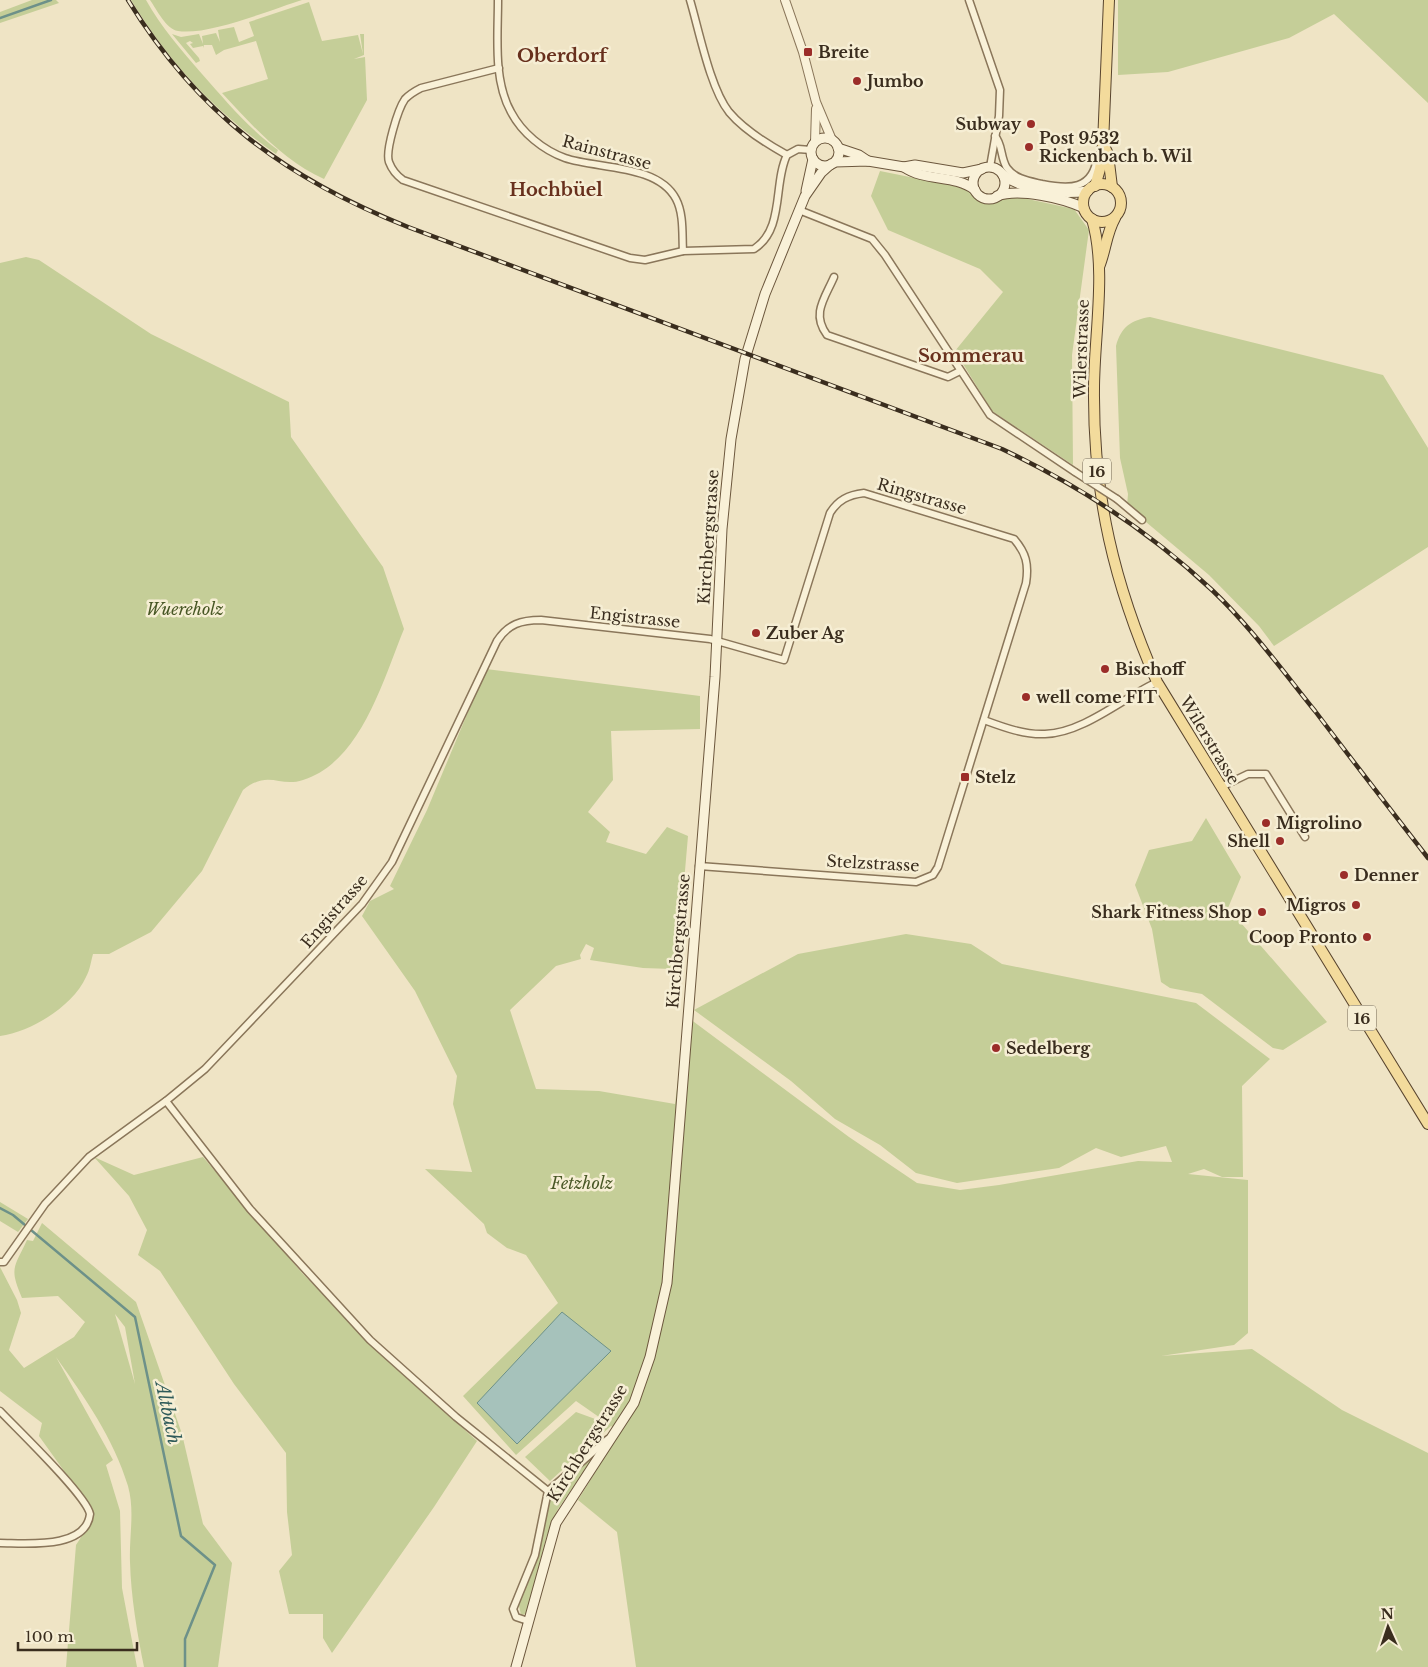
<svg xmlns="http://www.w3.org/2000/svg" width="1428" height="1667" viewBox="0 0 1428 1667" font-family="'Libre Baskerville',serif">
<rect width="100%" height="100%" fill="#efe4c5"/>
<g fill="#c5ce98" fill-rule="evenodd">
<polygon points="32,0 56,0 59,3 0,23 0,12"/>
<path d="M131 0H146C161 27 182 51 202 74 226 101 248 128 278 150L276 154C214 111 171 65 131 0Z"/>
<path d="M150 0H302C273 9 207 36 178 31 166 29 157 10 150 0Z"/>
<polygon points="1118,0 1428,0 1428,103 1334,14 1289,38 1168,72 1118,75"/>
<path d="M309 2 322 41 358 35 363 54 360 34H364V55L354 59 365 57 367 100 324 179C284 162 251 124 222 93L268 79 256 41 224 50 216 55 212 45H204L203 48V46L193 48 190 44 193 43 190 41 186 43 199 58 200 61 196 63 172 34 181 37 199 34 203 44 202 36 216 33 220 42 218 30 234 27 239 42 254 36 249 22Z"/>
<polygon points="880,171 964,188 986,202 1014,196 1074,209 1089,230 1072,355 1073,465 992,411 955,351 1003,292 980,269 888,230 871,196"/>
<path d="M26 257 39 260 151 334 289 402 291 437 383 567 404 629C383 680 361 762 303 780 279 788 269 769 243 790L202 871 151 932 109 954H93C91 961 90 970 86 977 73 1006 31 1032 0 1036V263Z"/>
<path d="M1150 317 1383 375 1428 448V547L1274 646 1259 626 1209 575 1127 506 1128 494 1120 458 1116 346C1121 327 1131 320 1150 317Z"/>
<polygon points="486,669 700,696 700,729 611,731 613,780 588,812 610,832 606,842 646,854 667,827 688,836 677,963 672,969 643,968 590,960 594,948 586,944 580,955 581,959 556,966 510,1010 536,1089 599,1091 675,1104 686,1016 849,1137 917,1183 960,1190 999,1185 1138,1161 1172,1162 1166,1146 1121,1157 1096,1148 1059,1168 957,1183 916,1173 880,1145 835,1119 791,1081 694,1010 798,954 906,934 971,944 1002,964 1196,1003 1270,1059 1242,1086 1243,1177 1222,1177 1204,1169 1188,1174 1248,1180 1248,1333 1234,1345 1161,1356 1252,1349 1342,1410 1428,1453 1428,1667 636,1667 617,1532 578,1500 620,1432 611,1426 550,1481 525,1457 576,1412 609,1424 576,1401 516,1455 463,1396 558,1303 526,1255 507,1248 487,1233 484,1224 425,1169 472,1172 453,1104 457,1076 415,991 362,916 370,901 394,889 390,886 427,810"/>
<polygon points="1206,818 1241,877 1228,908 1327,1022 1283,1050 1273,1048 1202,994 1170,988 1161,982 1152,929 1135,885 1149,850 1192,841"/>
<polygon points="94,1157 134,1175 203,1157 302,1273 392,1364 477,1441 434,1507 332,1653 323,1638 323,1614 289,1614 279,1571 292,1555 287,1512 286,1453 234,1384 160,1271 138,1255 147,1230 129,1196"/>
<polygon points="0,1202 28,1219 18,1232 0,1221"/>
<path d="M42 1223 136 1302 182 1434 203 1524 232 1563 218 1667H144C137 1632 131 1597 130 1562 129 1536 135 1511 128 1486 113 1437 85 1398 56 1357L113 1460 106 1465 120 1511 122 1588 137 1667H66L76 1545 91 1522 92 1510 39 1436 42 1423 0 1391V1267L17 1300 21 1313 9 1350 24 1368 74 1337 85 1322 58 1296 22 1298C9 1268 14 1268 27 1240L33 1241ZM115 1314 125 1327 135 1384Z"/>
<polygon points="599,1449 558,1509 547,1535 526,1614 521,1615 518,1601 529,1580 537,1555 550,1500 555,1490"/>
</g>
<polygon fill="#a6c2bb" stroke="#6d9189" points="562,1312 611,1351 517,1444 477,1403"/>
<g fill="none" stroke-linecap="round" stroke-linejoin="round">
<g stroke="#6d9189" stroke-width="2.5">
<polyline points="0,18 51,0"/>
<polyline points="0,1208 13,1215 135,1317 181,1536 215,1565 185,1639 185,1667"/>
</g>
<g stroke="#8a765a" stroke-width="9">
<g id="minor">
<path d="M498 0C498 36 493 80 511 112 522 133 543 150 565 158 597 169 658 164 676 199 684 214 682 235 683 251"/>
<path d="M690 0C699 30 710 88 729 112 744 130 767 144 787 155"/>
<polyline points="969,0 1000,90 999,116 990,167"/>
<path d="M499 68 421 88C415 91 410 94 405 99 398 109 385 151 389 162 392 170 396 175 403 180L630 258 645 260 683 251 754 249C785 229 773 183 787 155L798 149 811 150"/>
<path d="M995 136C1003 145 1000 157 1007 168 1015 179 1029 181 1042 184 1068 189 1094 191 1097 156"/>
<polyline points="799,210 872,239 885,255 990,415 1075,472"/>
<path d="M834 277C825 298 811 314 827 335L948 377 960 371"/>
<polyline points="1117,499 1142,520"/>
<path d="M984 720C1003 727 1024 735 1045 734 1083 733 1123 698 1157 682"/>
<polyline points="1221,787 1248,774 1266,774 1305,837"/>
<polyline points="166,1101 250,1209 370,1340 456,1417 548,1491"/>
<path d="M0 1262H4L45 1204 89 1157 166 1101 205 1069 362 904 392 862 497 641C508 624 521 620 541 620L710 639 784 660 830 513C838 500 848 495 864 493L1014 539C1026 553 1029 564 1026 583L938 867 933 875 916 882 699 866"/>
<path d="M0 1411C17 1429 86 1495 90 1514 86 1550 25 1543 0 1543"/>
<polyline points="548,1491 608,1439"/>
<polyline points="528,1621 516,1617 513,1609 535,1555 548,1491"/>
</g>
</g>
<g stroke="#8a765a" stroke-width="10">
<g id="tertiary">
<polyline points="785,0 803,52 816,102 832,140"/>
<polyline points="815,142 816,109"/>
</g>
</g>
<g stroke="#6c573d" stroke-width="11">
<g id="secondary">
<circle cx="825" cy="152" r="14"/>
<polyline points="838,148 859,155 868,161"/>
<polyline points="835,162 868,161 904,167 915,165 963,173 982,169"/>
<path d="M904 167C925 182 955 174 975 190"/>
<circle cx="989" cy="183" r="16"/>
<path d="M1003 175C1025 191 1061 195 1088 191"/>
<polyline points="806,191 813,159"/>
<path d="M997 196C1019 188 1063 198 1084 208"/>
<polyline points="516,1667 556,1523 634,1403 650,1357 667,1283 715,677 722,529 731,439 745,359 765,294 805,196 821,173 831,164"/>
</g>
</g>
<g stroke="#58442e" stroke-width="12">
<g id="primary">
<polyline points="1103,144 1108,154 1112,187"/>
<circle cx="1102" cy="203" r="19"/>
<polyline points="1095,186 1100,169 1103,144 1109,0"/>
<path d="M1092 219C1107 269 1094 336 1094 389 1093 496 1114 584 1157 682L1428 1124"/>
<path d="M1099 267C1106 250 1106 234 1115 218"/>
</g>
</g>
<use href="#minor" stroke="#f9f1d8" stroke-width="6"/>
<use href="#tertiary" stroke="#f9f1d8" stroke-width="8"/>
<use href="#secondary" stroke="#f9f1d8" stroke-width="9"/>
<use href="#primary" stroke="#f3db9c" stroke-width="10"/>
<g stroke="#3a2d1e" stroke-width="4.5">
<path id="rail" d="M128 0C198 114 285 178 408 227L1002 449C1080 486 1149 531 1212 590 1250 626 1282 670 1315 711 1352 760 1390 809 1428 858"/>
</g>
<use href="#rail" stroke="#f6eed4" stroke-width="2.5" stroke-dasharray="8" stroke-linecap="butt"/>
<g stroke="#8a765a" stroke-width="9" stroke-linecap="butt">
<polyline id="minor-bridge" points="1075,472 1117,499"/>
</g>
<use href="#minor-bridge" stroke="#f9f1d8" stroke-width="6"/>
</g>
<g fill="#9b2d29" stroke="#f6eed4" stroke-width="2">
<rect x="803" y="47" width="10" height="10" rx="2.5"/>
<circle cx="857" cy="81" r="5"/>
<circle cx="1031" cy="124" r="5"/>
<circle cx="1029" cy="147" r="5"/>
<circle cx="756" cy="633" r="5"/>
<circle cx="1105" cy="669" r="5"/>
<circle cx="1026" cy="697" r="5"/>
<rect x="960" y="772" width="10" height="10" rx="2.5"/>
<circle cx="1266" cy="823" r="5"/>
<circle cx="1280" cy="841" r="5"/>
<circle cx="1344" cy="875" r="5"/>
<circle cx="1356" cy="905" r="5"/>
<circle cx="1262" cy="912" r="5"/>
<circle cx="1367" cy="937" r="5"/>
<circle cx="996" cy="1048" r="5"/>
</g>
<g text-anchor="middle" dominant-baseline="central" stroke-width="5" stroke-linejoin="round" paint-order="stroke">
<g fill="#f6eed4" stroke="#726755" stroke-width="1">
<rect x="1083" y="458.5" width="28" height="25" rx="4"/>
<rect x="1348" y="1005.5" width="28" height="25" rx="4"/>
</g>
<g font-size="15" font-weight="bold" fill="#3a2d1e">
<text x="1097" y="471">16</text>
<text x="1362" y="1018">16</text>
</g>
<g font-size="16" font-weight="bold" fill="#3a2d1e" stroke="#f6eed4" text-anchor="start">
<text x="818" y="52">Breite</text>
<text x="867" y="81">Jumbo</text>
<text x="1021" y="124" text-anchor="end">Subway</text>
<text x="1039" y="138">Post 9532<tspan x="1039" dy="18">Rickenbach b. Wil</tspan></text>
<text x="766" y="633">Zuber Ag</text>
<text x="1115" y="669">Bischoff</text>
<text x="1036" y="697">well come FIT</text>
<text x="975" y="777">Stelz</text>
<text x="1276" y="823">Migrolino</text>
<text x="1270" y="841" text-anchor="end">Shell</text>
<text x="1354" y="875">Denner</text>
<text x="1346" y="905" text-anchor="end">Migros</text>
<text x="1252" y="912" text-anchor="end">Shark Fitness Shop</text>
<text x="1357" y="937" text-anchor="end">Coop Pronto</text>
<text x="1006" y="1048">Sedelberg</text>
</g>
<g font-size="16" fill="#3a2d1e" stroke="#f6eed4">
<text transform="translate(607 152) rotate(15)">Rainstrasse</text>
<text transform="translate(1081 349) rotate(-88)">Wilerstrasse</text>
<text transform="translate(922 496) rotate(16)">Ringstrasse</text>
<text transform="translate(708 537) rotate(-86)">Kirchbergstrasse</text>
<text transform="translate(635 617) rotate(6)">Engistrasse</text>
<text transform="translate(1210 740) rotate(59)">Wilerstrasse</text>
<text transform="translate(873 863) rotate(3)">Stelzstrasse</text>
<text transform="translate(334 911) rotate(-49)">Engistrasse</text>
<text transform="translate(678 941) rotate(-85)">Kirchbergstrasse</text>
<text transform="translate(587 1443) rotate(-58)">Kirchbergstrasse</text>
</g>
<g font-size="16" font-style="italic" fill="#485725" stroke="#f6eed4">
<text x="185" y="609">Wuereholz</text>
<text x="582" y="1183">Fetzholz</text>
</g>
<g font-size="18" font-weight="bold" fill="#68301d" stroke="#f6eed4">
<text x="562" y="56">Oberdorf</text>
<text x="556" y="190">Hochbüel</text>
<text x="971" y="356">Sommerau</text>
</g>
<g font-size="18" font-style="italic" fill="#2e5a59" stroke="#f6eed4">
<text transform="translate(168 1413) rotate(78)">Altbach</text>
</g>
</g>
<g transform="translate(1388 1627) rotate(357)" stroke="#f6eed4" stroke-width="4" paint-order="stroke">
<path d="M0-4L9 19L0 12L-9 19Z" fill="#3a2d1e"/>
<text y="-8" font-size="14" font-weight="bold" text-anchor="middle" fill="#3a2d1e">N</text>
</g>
<path d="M18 1642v8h119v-8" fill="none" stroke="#3a2d1e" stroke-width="2.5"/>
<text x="25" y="1642" font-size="15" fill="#3a2d1e" stroke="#f6eed4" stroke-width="4" paint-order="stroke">100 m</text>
</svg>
